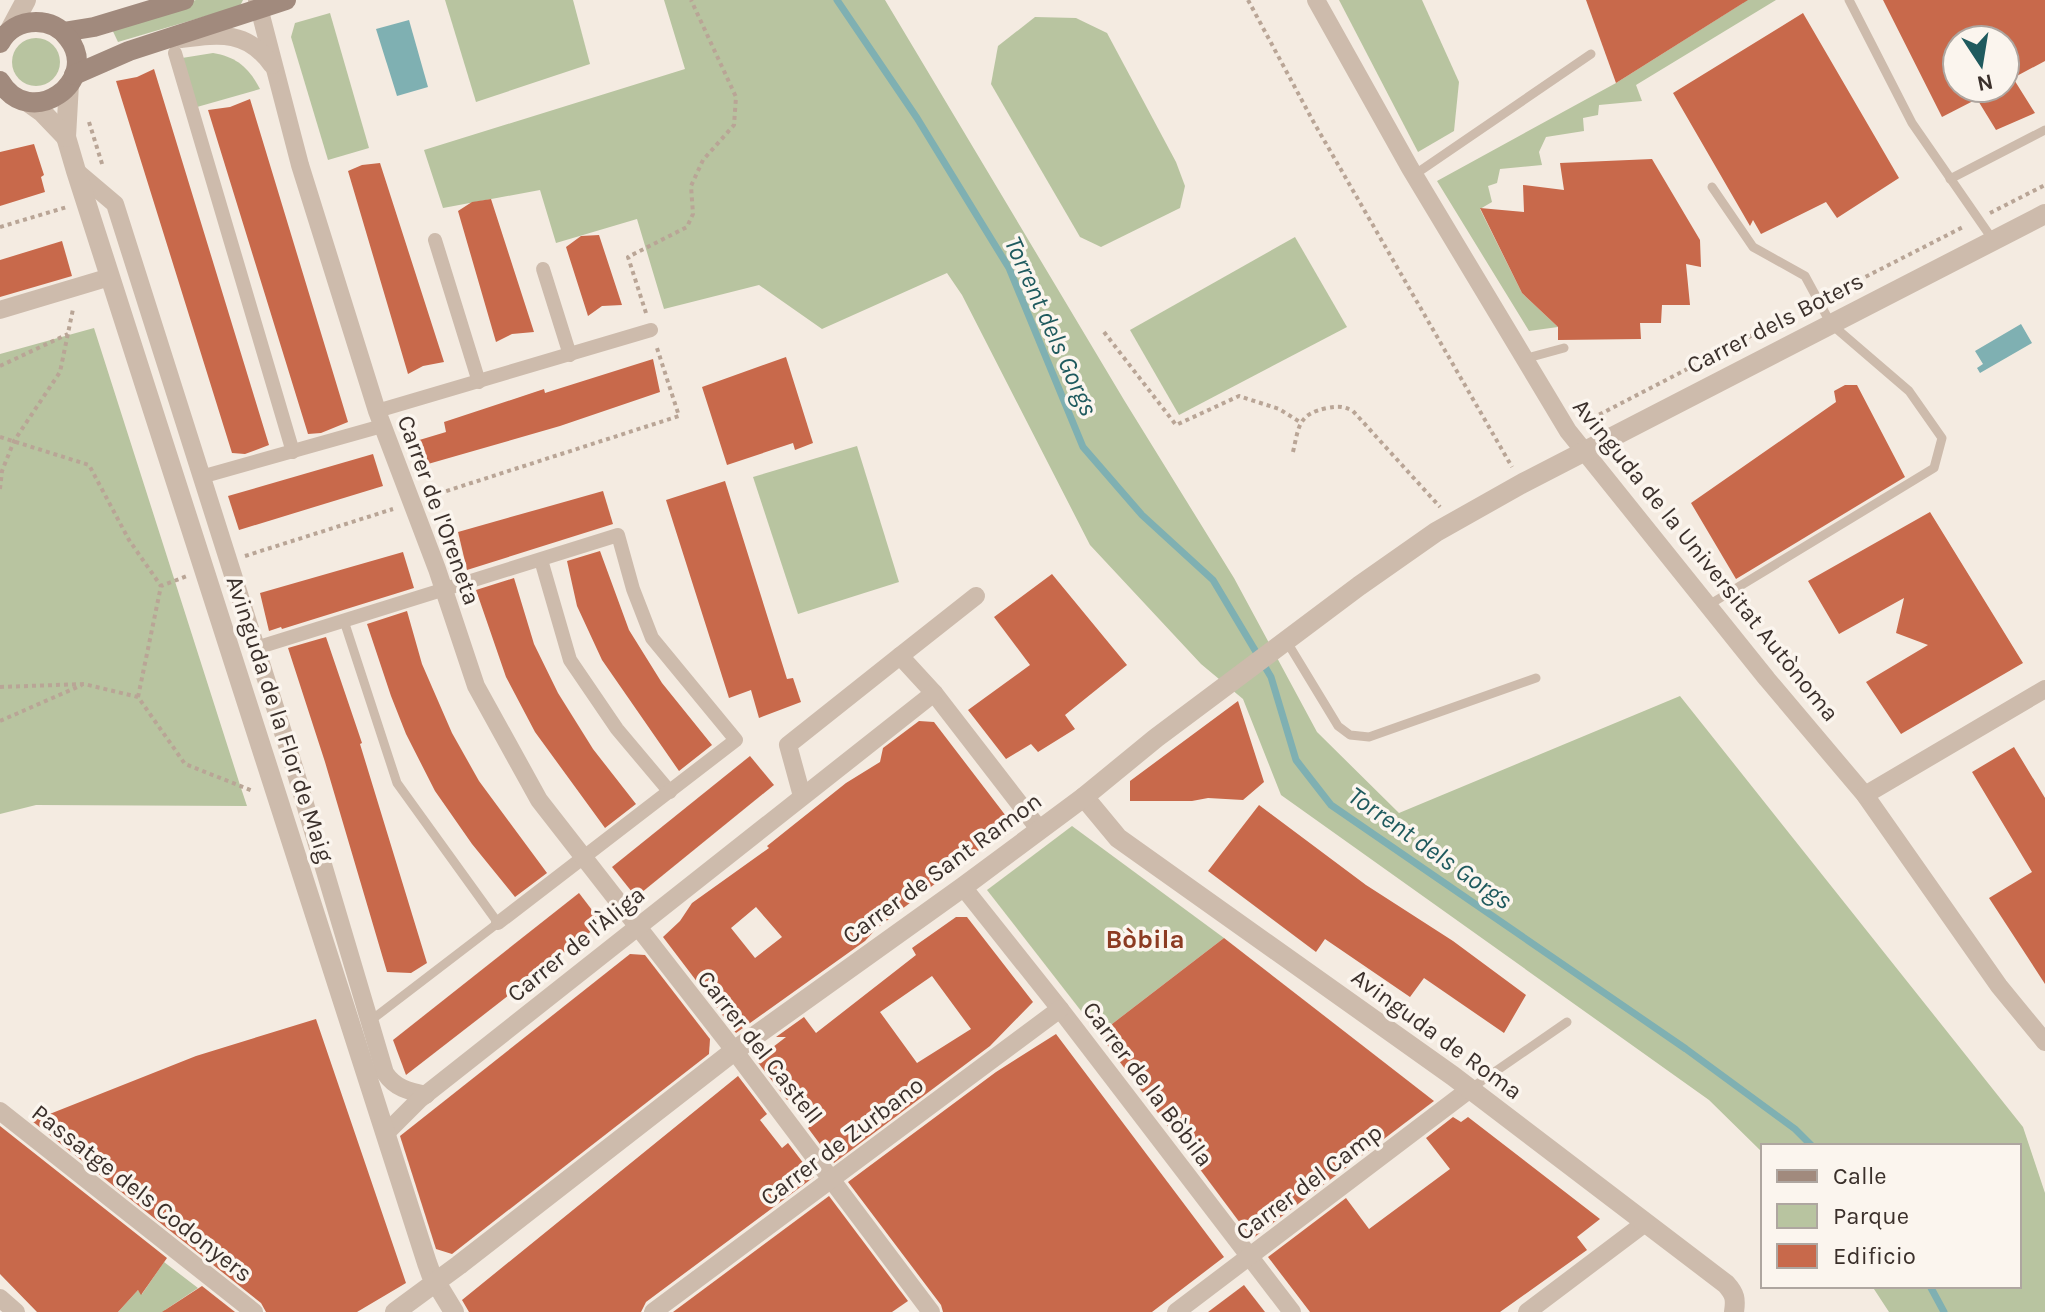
<svg xmlns="http://www.w3.org/2000/svg" width="2045" height="1312" viewBox="0 0 2045 1312" font-family="Karla,sans-serif">
<rect width="100%" height="100%" fill="#f4ebe1"/>
<g fill="#b8c4a0">
<polygon points="196,0 243,0 240,6 118,42 110,25"/>
<polygon points="445,0 573,0 590,64 476,102"/>
<polygon points="664,0 885,0 1124,400 1234,578 1317,732 1399,813 1680,696 2023,1127 2045,1193 2045,1312 1889,1312 1872,1286 2019,1286 2019,1146 1763,1146 1763,1153 1709,1100 1281,795 1243,699 1201,664 1090,545 962,295 947,273 822,329 759,285 664,309 637,219 556,243 540,190 443,208 424,150 685,69"/>
<polygon points="1339,0 1422,0 1459,82 1454,131 1418,152"/>
<polygon points="1742,0 1776,0 1636,85 1642,101 1599,105 1598,115 1583,118 1584,131 1546,137 1539,152 1542,165 1500,169 1497,183 1488,186 1492,202 1480,209 1522,293 1558,327 1529,331 1437,181 1616,83 1743,3"/>
<polygon points="330,13 369,148 328,160 291,37 295,23"/>
<polygon points="1035,17 1076,18 1107,33 1176,162 1185,186 1180,208 1101,247 1080,237 991,84 998,46"/>
<circle cx="36" cy="62" r="24"/>
<path d="M213 53C237 57 249 68 260 89L197 107 182 58Z"/>
<polygon points="1295,237 1347,327 1179,415 1130,330"/>
<polygon points="94,328 240,785 247,806 36,805 0,814 0,354"/>
<polygon points="857,446 899,582 798,614 753,477"/>
<polygon points="1072,826 1224,938 1099,1034 987,890"/>
<polygon points="164,1262 198,1288 165,1310 166,1312 118,1312 138,1290 142,1294"/>
</g>
<g fill="#7fb0b2">
<polygon points="409,20 428,87 397,96 376,29"/>
<polygon points="2021,324 2032,343 1980,373 1977,368 1983,364 1975,351"/>
</g>
<g fill="none" stroke-linecap="round" stroke-linejoin="round">
<g stroke="#7fb0b2" stroke-width="7">
<polyline points="837,0 917,118 1009,268 1083,447 1142,515 1213,580 1271,677 1296,760 1331,805 1686,1049 1795,1129 1812,1146"/>
<polyline points="1930,1286 1944,1312"/>
</g>
</g>
<g fill="#c8694b" fill-rule="evenodd">
<polygon points="1586,0 1748,0 1616,83"/>
<path d="M1883 0H2045V61L2013 78 2035 113 1996 130 1977 99 1942 117ZM1957 40H2005V88H1957Z"/>
<polygon points="1803,13 1899,178 1837,218 1826,202 1761,234 1753,220 1750,226 1673,93"/>
<polygon points="154,69 269,445 245,454 232,453 116,81 137,77"/>
<polygon points="250,99 348,422 321,433 308,434 208,110 230,107"/>
<polygon points="34,144 44,175 41,177 45,192 0,206 0,152"/>
<polygon points="1652,159 1700,240 1701,267 1686,264 1690,305 1662,305 1661,323 1640,323 1641,339 1558,340 1558,327 1522,293 1480,208 1524,212 1523,185 1564,190 1560,163"/>
<polygon points="380,163 444,362 423,366 408,374 348,171 362,165"/>
<polygon points="491,199 534,332 512,334 496,342 458,211 472,202"/>
<polygon points="599,235 622,305 602,306 588,316 566,247 581,236"/>
<polygon points="62,241 72,276 0,297 0,260"/>
<polygon points="786,357 813,443 795,450 793,443 727,465 702,387"/>
<polygon points="653,359 660,392 560,426 421,466 416,441 446,432 444,422 544,389 545,393"/>
<polygon points="1845,385 1857,385 1905,477 1736,579 1691,503 1836,402 1834,391"/>
<polygon points="373,454 383,486 239,530 228,496"/>
<polygon points="725,481 787,679 793,678 801,702 759,718 751,690 729,698 666,500"/>
<polygon points="603,491 613,524 467,570 458,532"/>
<polygon points="1930,512 2023,663 1901,734 1866,682 1928,645 1896,633 1904,598 1839,634 1808,581"/>
<polygon points="600,551 629,630 662,683 712,745 679,771 602,660 577,606 567,561"/>
<polygon points="403,552 414,588 282,629 281,627 269,631 260,593"/>
<polygon points="1052,574 1127,665 1065,715 1075,729 1038,752 1031,744 1006,759 968,710 1030,665 994,617"/>
<polygon points="514,578 534,644 558,693 593,749 636,804 605,828 535,732 506,677 476,590"/>
<polygon points="407,611 422,664 452,733 479,781 547,873 515,897 472,844 435,791 406,734 391,696 367,624"/>
<polygon points="326,637 362,743 360,744 427,963 411,973 387,972 325,762 288,648"/>
<polygon points="1238,701 1264,782 1243,800 1208,798 1192,801 1130,801 1130,781"/>
<path d="M919 721 934 722 1009 820 1008 834 979 850 876 929 865 941 736 1033 663 937 680 921 692 903 769 848 767 846 846 783 880 762 883 748ZM756 907 782 937 755 958 731 928Z"/>
<polygon points="2014,747 2045,798 2045,984 1989,898 2032,872 1972,772"/>
<polygon points="750,756 774,785 636,897 612,867"/>
<polygon points="1259,805 1366,885 1453,941 1526,995 1504,1033 1424,978 1410,997 1325,939 1316,952 1208,871"/>
<polygon points="579,893 602,923 406,1075 393,1040"/>
<path d="M956 917H967L1033 1002 990 1046 834 1163 808 1128 818 1121 797 1092 787 1100 756 1060 786 1037H776L804 1017 816 1033 916 955 912 948ZM932 976 971 1029 917 1063 880 1012Z"/>
<polygon points="1224,938 1434,1101 1252,1239 1099,1034"/>
<polygon points="630,954 645,955 710,1039 709,1054 452,1254 436,1249 400,1136"/>
<polygon points="316,1019 406,1283 357,1312 266,1312 261,1303 32,1121 196,1056"/>
<polygon points="1056,1034 1224,1257 1152,1312 943,1312 941,1305 848,1182 996,1072"/>
<polygon points="738,1076 767,1114 760,1120 782,1148 788,1143 814,1177 646,1302 641,1312 469,1312 462,1300"/>
<polygon points="1453,1117 1461,1122 1468,1117 1600,1219 1577,1237 1587,1250 1500,1312 1310,1312 1268,1257 1346,1198 1369,1229 1450,1169 1426,1138"/>
<polygon points="0,1126 167,1258 141,1295 138,1290 118,1312 37,1312 0,1274"/>
<polygon points="829,1196 908,1301 892,1312 673,1312"/>
<polygon points="1244,1285 1265,1312 1208,1312"/>
<polygon points="202,1286 235,1312 162,1312"/>
</g>
<g fill="none" stroke-linecap="round" stroke-linejoin="round">
<g stroke="#b9a596" stroke-width="4" stroke-dasharray="4 4" stroke-linecap="butt">
<polyline points="1248,0 1313,121 1512,467"/>
<polyline points="89,122 103,167"/>
<polyline points="1990,213 2045,185"/>
<polyline points="0,227 67,207"/>
<polyline points="1830,295 1965,226"/>
<polyline points="646,313 628,257 687,227 693,214 691,186 703,160 734,125 736,97 691,0"/>
<polyline points="1104,332 1176,425 1239,396 1279,409 1300,422"/>
<polyline points="0,366 68,334"/>
<polyline points="1585,422 1805,308"/>
<polyline points="0,437 89,465 129,540 161,586"/>
<path d="M1293 452C1299 426 1298 414 1327 408 1338 406 1343 406 1353 411L1440 507"/>
<polyline points="0,489 2,471 14,441 60,372 73,309"/>
<polyline points="431,496 679,416 656,345"/>
<polyline points="245,556 393,509"/>
<polyline points="0,687 84,684 138,697 185,764 253,791"/>
<polyline points="138,697 161,586 187,576"/>
<polyline points="0,721 82,685"/>
</g>
<g stroke="#cdbbac" stroke-width="9">
<polyline points="1849,0 1912,123 1993,240"/>
<polyline points="1414,175 1591,54"/>
<polyline points="1950,179 2045,130"/>
<polyline points="1524,359 1564,348"/>
<polyline points="1707,606 1934,468 1942,438 1909,391 1831,324 1805,276 1753,247 1712,187"/>
<polyline points="344,621 397,783 498,923 370,1021"/>
<polyline points="1287,642 1338,726 1350,735 1369,737 1536,678"/>
<polyline points="1470,1089 1567,1022"/>
</g>
<g stroke="#cdbbac" stroke-width="14">
<polyline points="175,53 293,452"/>
<polyline points="435,240 479,382"/>
<polyline points="543,269 570,355"/>
<polyline points="377,411 651,330"/>
<polyline points="201,477 382,426"/>
<polyline points="541,560 570,660 617,729 670,792"/>
<polyline points="256,648 618,535 633,589 652,638 736,740 498,923"/>
</g>
<g stroke="#cdbbac" stroke-width="18">
<polyline points="257,0 300,165 377,411 437,569 476,686 539,800 730,1045 931,1312"/>
<polyline points="1316,0 1410,168 1568,431 1767,679 1865,795 1999,986 2045,1042"/>
<path d="M181 39C220 34 247 30 272 65"/>
<path d="M76 171 115 204 294 767 385 1073C395 1088 408 1091 426 1095"/>
<polyline points="0,310 110,277"/>
<polyline points="900,656 976,596"/>
<polyline points="1865,795 2045,689"/>
<polyline points="802,796 788,745 900,656 934,693 1036,825 1044,827"/>
<polyline points="963,887 1060,1009 1292,1312"/>
<polyline points="0,1111 254,1312"/>
<polyline points="385,1134 420,1099 934,693"/>
<polyline points="0,1298 16,1312"/>
<polyline points="653,1312 1060,1009"/>
<polyline points="1176,1312 1470,1089"/>
<polyline points="1527,1312 1645,1223"/>
</g>
<g stroke="#cdbbac" stroke-width="20">
<polyline points="10,30 26,0"/>
<polyline points="69,84 66,137 76,171 427,1263 431,1274 454,1312"/>
<polyline points="28,102 42,112 66,137"/>
<path d="M1084 797 1118 838 1453 1076 1726 1284C1735 1294 1736 1299 1734 1312"/>
<polyline points="395,1312 459,1265 734,1051 963,887 1084,797 1156,738 1359,586 1436,532 1523,483 2045,214"/>
</g>
<g stroke="#a18a7d" stroke-width="20">
<polyline points="63,32 94,27 184,0"/>
<path d="M0 43C7 30 20 22 36 22 50 22 60 27 68 38 102 81 30 132 0 81"/>
<polyline points="74,75 129,51 286,0"/>
</g>
</g>
<g text-anchor="middle" dominant-baseline="central" stroke-width="7" stroke-linejoin="round" paint-order="stroke">
<g font-size="24" fill="#3b302b" stroke="#fbf5ee">
<text transform="translate(1775 323) rotate(-27)">Carrer dels Boters</text>
<text transform="translate(439 510) rotate(70)">Carrer de l'Oreneta</text>
<text transform="translate(1706 560) rotate(51)">Avinguda de la Universitat Autònoma</text>
<text transform="translate(280 719) rotate(72)">Avinguda de la Flor de Maig</text>
<text transform="translate(942 868) rotate(-36)">Carrer de Sant Ramon</text>
<text transform="translate(576 944) rotate(-39)">Carrer de l'Àliga</text>
<text transform="translate(1437 1034) rotate(36)">Avinguda de Roma</text>
<text transform="translate(760 1047) rotate(52)">Carrer del Castell</text>
<text transform="translate(1148 1084) rotate(53)">Carrer de la Bòbila</text>
<text transform="translate(842 1141) rotate(-37)">Carrer de Zurbano</text>
<text transform="translate(1309 1182) rotate(-37)">Carrer del Camp</text>
<text transform="translate(142 1193) rotate(38)">Passatge dels Codonyers</text>
</g>
<g font-size="26" font-style="italic" fill="#1f5a5e" stroke="#fbf5ee">
<text transform="translate(1051 326) rotate(66)">Torrent dels Gorgs</text>
<text transform="translate(1430 848) rotate(35)">Torrent dels Gorgs</text>
</g>
<g font-size="26" font-weight="bold" fill="#8c3b22" stroke="#fbf5ee">
<text x="1145" y="939">Bòbila</text>
</g>
</g>
<rect x="1761" y="1144" width="260" height="144" fill="#fbf5ee" stroke="#aea6a0" stroke-width="2"/>
<rect x="1777" y="1170" width="40" height="12" fill="#a18a7d" stroke="#aea6a0" stroke-width="2"/>
<text x="1833" y="1184" font-size="24" fill="#3b302b">Calle</text>
<rect x="1777" y="1204" width="40" height="24" fill="#b8c4a0" stroke="#aea6a0" stroke-width="2"/>
<text x="1833" y="1224" font-size="24" fill="#3b302b">Parque</text>
<rect x="1777" y="1244" width="40" height="24" fill="#c8694b" stroke="#aea6a0" stroke-width="2"/>
<text x="1833" y="1264" font-size="24" fill="#3b302b">Edificio</text>
<g transform="translate(1981 64) rotate(168)"><circle r="38" fill="#fbf5ee" stroke="#aea6a0" stroke-width="2"/>
<path d="M0-6L14 30L0 20L-14 30Z" fill="#1f5a5e"/>
<text y="-12" font-size="22" font-weight="bold" text-anchor="middle" fill="#3b302b">N</text>
</g>
</svg>
